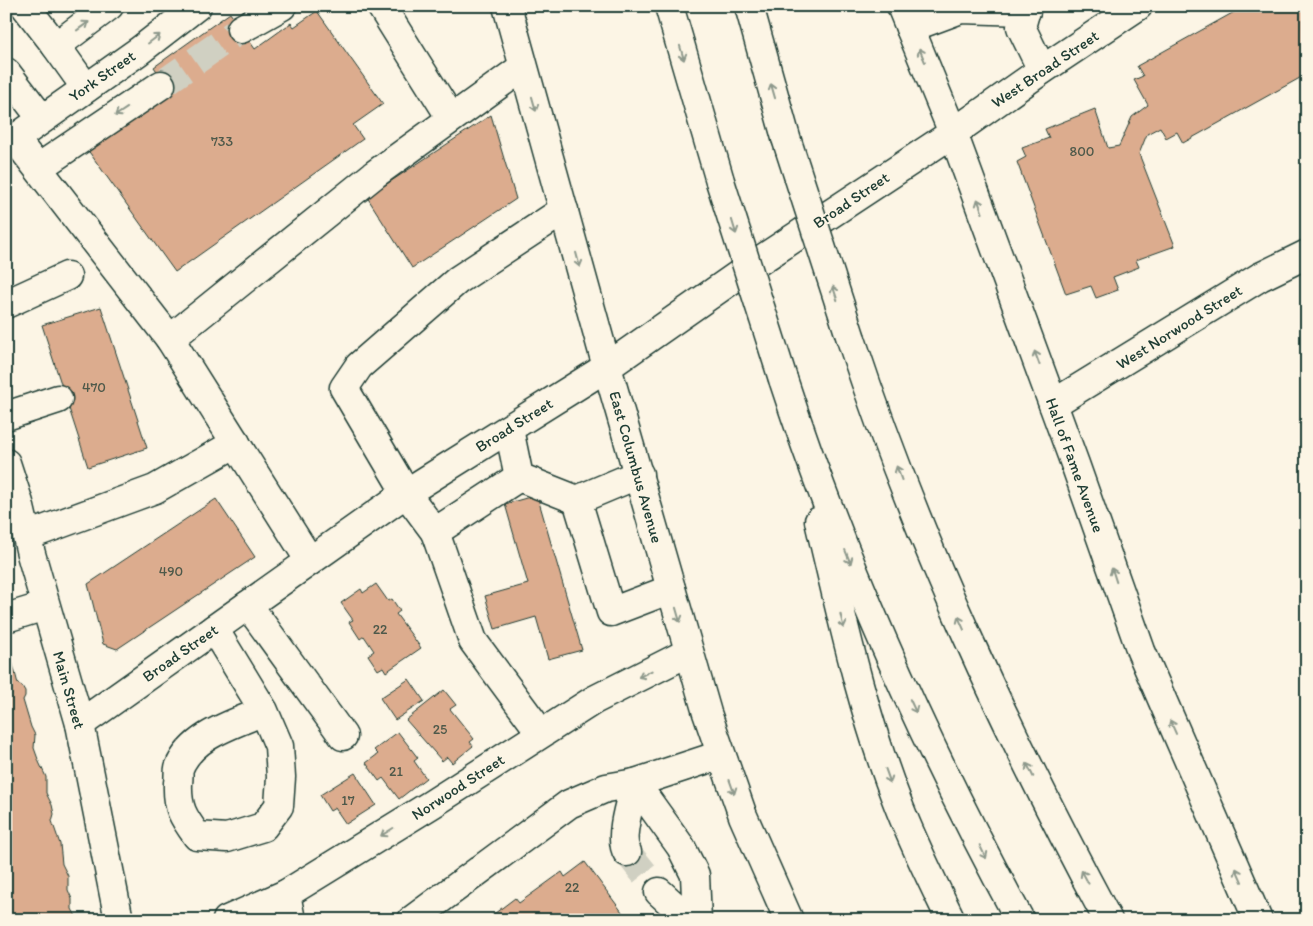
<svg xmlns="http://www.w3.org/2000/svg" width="1313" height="926" viewBox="0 0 1313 926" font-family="Itim,sans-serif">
<rect width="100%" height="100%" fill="#fcf5e5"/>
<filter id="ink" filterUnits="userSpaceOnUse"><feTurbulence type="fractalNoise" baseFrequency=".02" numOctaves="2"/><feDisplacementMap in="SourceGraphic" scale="10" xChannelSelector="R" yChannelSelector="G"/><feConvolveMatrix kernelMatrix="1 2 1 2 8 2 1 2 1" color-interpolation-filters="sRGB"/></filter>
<g filter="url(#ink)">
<g fill="#dcac8e" stroke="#1f3d34">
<polygon points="1245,6 1307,6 1307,74 1183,143 1177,132 1166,138 1160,127 1147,134 1139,154 1175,246 1136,260 1139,267 1113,277 1118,290 1096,298 1091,286 1066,294 1017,162 1026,157 1022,148 1049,138 1045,129 1095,109 1108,148 1119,146 1132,117 1148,105 1134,80 1143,76 1137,66"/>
<polygon points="317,11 383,104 353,125 363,139 175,272 82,142 165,83 154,67 230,13 255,49 291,23 294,27"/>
<polygon points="491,115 516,199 412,268 367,197"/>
<polygon points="101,307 147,448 88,467 42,325"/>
<polygon points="537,495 582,650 548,659 536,617 495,629 485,596 528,584 505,504"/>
<polygon points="216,499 255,557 117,649 103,644 88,584"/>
<polygon points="376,584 388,601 392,599 400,611 396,614 421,648 386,672 383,667 378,670 368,655 374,651 364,636 360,639 349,622 353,620 341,603 361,589 363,593"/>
<polygon points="6,652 11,657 18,684 22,686 25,691 25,696 23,700 31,727 35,735 34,748 39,762 46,777 46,793 52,805 54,814 52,821 60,844 62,864 68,876 68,890 72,899 72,909 78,920 6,920"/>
<polygon points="409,679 424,701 395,720 380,698"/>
<polygon points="444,690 456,705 450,709 474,739 470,742 473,746 452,763 447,757 442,761 406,720"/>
<polygon points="398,732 418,758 414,761 426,778 399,799 383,778 379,781 366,763 378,754 374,750"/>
<polygon points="355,773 376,805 346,824 335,808 330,811 320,795"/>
<polygon points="585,862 628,920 486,920 515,898 519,903 562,872 565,877"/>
</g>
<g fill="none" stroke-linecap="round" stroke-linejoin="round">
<g stroke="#d0d0c2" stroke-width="28" stroke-dasharray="28 14" stroke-linecap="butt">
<polyline points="161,85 241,29"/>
<polyline points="627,852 659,892"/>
</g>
<g stroke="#1f3d34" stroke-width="31">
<g id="minor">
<polyline points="25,6 56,46 109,6"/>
<polyline points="381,6 451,118"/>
<polyline points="1027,6 1021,27 1042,70"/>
<polyline points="910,28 961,9 1026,11"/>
<polyline points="241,29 282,6"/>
<polyline points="56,46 86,88"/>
<polyline points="6,72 42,119"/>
<polyline points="953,133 1042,70 1138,6"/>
<polyline points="15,139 170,339 310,561"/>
<polyline points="6,145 139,51 197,6"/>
<polyline points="38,168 161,85"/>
<polyline points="6,304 67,276"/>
<polyline points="170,339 375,174 523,67"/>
<polyline points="1053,404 1260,277 1307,254"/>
<polyline points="6,416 58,399"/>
<polyline points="509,429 519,477 577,500 639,474"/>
<polyline points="519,477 435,532 406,493 344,388 359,366 458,280 564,210"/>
<polyline points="577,500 611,612 671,589"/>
<polyline points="435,532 473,641 541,733"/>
<polyline points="27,536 155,489 236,443"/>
<polyline points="248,605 343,736"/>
<polyline points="6,618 45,606"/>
<path d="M214 629 264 711 279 746 281 777 279 806 263 827 227 838 197 836C183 817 177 808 178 783 179 778 178 772 179 768 192 735 234 724 264 711"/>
<polyline points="659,892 690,920"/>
<polyline points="286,894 291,920"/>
<polyline points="227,920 286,894 432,804 594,700 689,652"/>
<path d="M412 920 569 804 606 788 635 783C631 799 618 838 627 852"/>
<polyline points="697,920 695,875 681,847 635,783 720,755"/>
</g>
</g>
<g stroke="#1f3d34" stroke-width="31">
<g id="major">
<polyline points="507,6 607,367 707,713 743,816 789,920"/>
<polyline points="901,6 953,133 1075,464 1141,651 1258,920"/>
<polyline points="6,463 19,503 31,554 80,724 119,920"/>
<polyline points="80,724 406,493 607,367 744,271 953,133"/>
</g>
</g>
<g stroke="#1f3d34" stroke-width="31">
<g id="highway">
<polyline points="669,6 720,181"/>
<polyline points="749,6 786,138"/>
<path d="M851 339C918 542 1007 732 1108 920"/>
<path d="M783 379C844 566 926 747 1020 920"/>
<path d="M819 521C842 618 863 716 900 809 915 847 933 883 951 920"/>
</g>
</g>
<use href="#minor" stroke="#fcf5e5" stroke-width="28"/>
<use href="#major" stroke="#fcf5e5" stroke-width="28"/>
<use href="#highway" stroke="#fcf5e5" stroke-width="28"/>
<g stroke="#1f3d34" stroke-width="31" stroke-linecap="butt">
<g id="highway-bridge">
<polyline points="786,138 851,339"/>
<polyline points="720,181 783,379"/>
</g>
</g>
<use href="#highway-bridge" stroke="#fcf5e5" stroke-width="28"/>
</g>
<defs><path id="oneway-shaft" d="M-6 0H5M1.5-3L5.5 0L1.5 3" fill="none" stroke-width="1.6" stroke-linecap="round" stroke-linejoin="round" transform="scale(1.25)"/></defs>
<g stroke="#8e998c">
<use href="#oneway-shaft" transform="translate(83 26) rotate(-36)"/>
<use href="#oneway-shaft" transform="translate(154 39) rotate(-37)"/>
<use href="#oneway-shaft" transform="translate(682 53) rotate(74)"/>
<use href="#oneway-shaft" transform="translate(922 55) rotate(-113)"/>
<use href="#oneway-shaft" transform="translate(773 91) rotate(-106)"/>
<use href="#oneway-shaft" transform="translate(534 104) rotate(74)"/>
<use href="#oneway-shaft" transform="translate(121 112) rotate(146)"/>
<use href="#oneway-shaft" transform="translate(980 206) rotate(-110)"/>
<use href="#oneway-shaft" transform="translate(734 227) rotate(73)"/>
<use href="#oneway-shaft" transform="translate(578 260) rotate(75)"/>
<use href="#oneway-shaft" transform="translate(835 293) rotate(-108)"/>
<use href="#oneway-shaft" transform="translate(1037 358) rotate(-110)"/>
<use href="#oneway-shaft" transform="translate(899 473) rotate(-110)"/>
<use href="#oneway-shaft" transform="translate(848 557) rotate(68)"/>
<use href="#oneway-shaft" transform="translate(1114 575) rotate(-108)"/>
<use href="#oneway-shaft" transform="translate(678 615) rotate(74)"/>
<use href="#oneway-shaft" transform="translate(842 621) rotate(77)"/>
<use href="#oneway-shaft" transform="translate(961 623) rotate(-114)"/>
<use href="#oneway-shaft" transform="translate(645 674) rotate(153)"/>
<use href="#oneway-shaft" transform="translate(913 706) rotate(65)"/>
<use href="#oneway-shaft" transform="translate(1173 727) rotate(-114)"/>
<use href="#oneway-shaft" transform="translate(1030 770) rotate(-116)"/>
<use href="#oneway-shaft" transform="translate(888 776) rotate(70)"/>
<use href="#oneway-shaft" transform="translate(732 787) rotate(70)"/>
<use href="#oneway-shaft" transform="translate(387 832) rotate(148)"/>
<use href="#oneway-shaft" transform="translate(983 852) rotate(64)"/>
<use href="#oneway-shaft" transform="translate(1239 875) rotate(-114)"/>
<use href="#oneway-shaft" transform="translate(1085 877) rotate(-118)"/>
</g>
</g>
<g text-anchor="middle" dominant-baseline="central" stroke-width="4" stroke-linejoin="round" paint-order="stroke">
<g font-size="14" fill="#4e594a">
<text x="222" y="141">733</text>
<text x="1082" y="151">800</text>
<text x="94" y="387">470</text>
<text x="171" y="571">490</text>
<text x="380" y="629">22</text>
<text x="440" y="729">25</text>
<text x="396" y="771">21</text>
<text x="348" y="800">17</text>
<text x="572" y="887">22</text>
</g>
<g font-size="16" fill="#1f3d34" stroke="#fcf5e5">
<text transform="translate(1045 69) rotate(-34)">West Broad Street</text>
<text transform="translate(102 76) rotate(-35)">York Street</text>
<text transform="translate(851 200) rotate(-34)">Broad Street</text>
<text transform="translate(1179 327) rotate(-32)">West Norwood Street</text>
<text transform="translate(514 425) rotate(-32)">Broad Street</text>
<text transform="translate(1075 465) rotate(70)">Hall of Fame Avenue</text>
<text transform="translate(636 467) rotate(74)">East Columbus Avenue</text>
<text transform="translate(180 653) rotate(-35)">Broad Street</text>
<text transform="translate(69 690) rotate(74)">Main Street</text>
<text transform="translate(458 787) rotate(-33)">Norwood Street</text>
</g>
</g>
<rect width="1313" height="926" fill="none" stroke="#fcf5e5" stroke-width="25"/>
<rect x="12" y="12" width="1288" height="901" fill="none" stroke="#1f3d34" stroke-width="2" filter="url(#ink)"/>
</svg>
